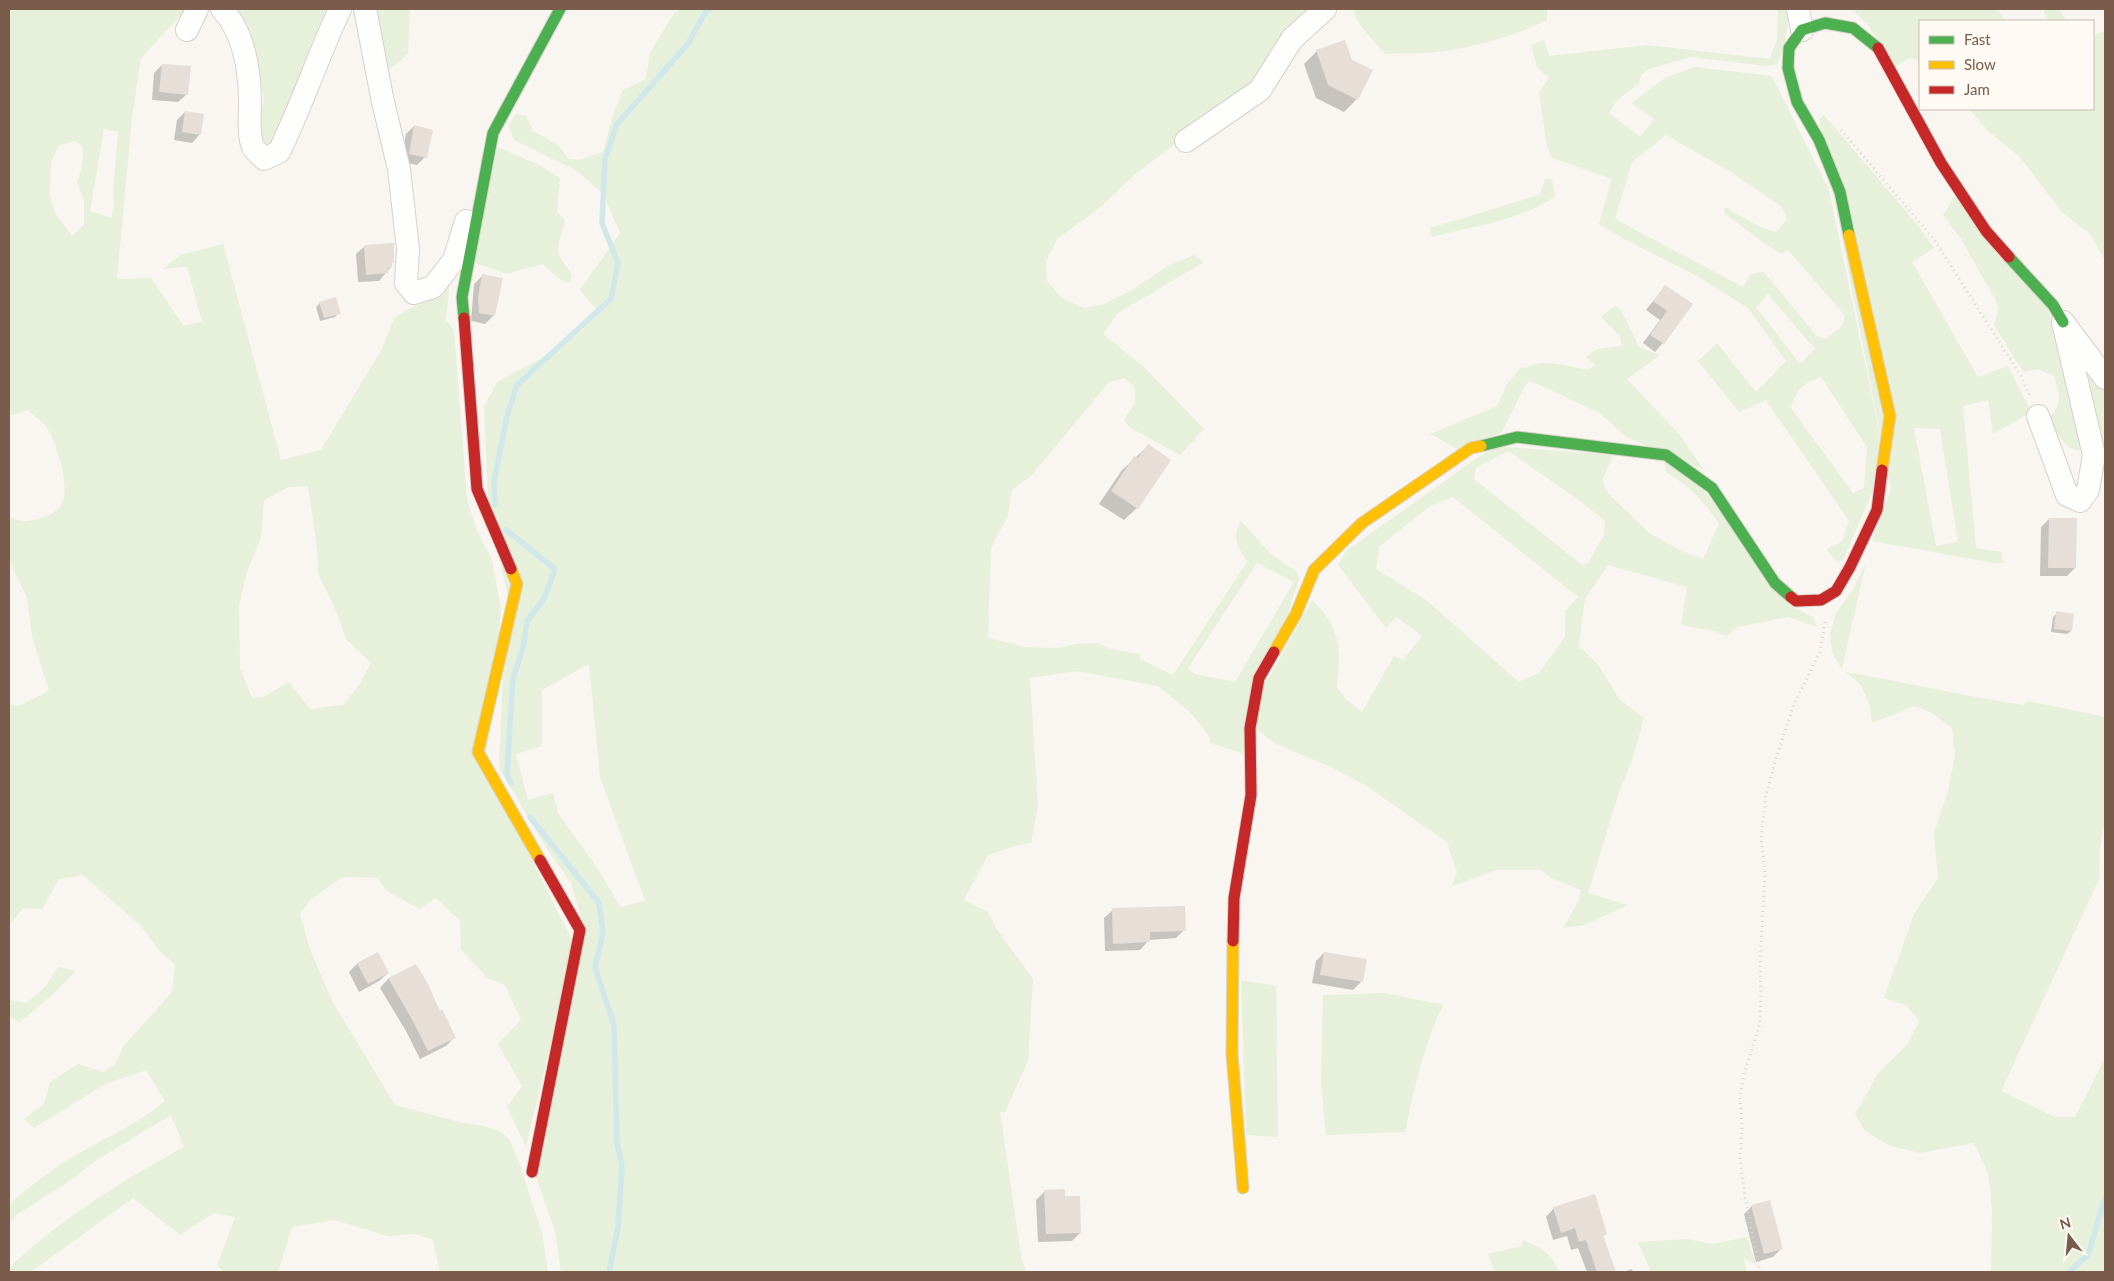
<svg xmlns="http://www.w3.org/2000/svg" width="2114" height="1281" viewBox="0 0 2114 1281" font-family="Lato,sans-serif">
<rect width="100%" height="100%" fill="#f9f5f0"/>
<g fill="#e7f0db" fill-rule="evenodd">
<path d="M9 9H187L141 58 132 118 117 279 151 278 184 326 202 321 187 267 163 269 180 255 223 244 281 460 321 450 382 349 394 318 412 307 422 304 451 269 446 320 454 330 467 499 476 528 492 560 501 608 485 767 574 944 526 1147 507 1107 522 1086 498 1044 521 1020 505 985 488 978 461 950 460 921 436 898 419 909 387 891 377 878 343 877 312 898 300 914 309 947 332 1001 395 1105 463 1123 484 1126 500 1131 510 1140 520 1166 542 1233 548 1272H440L433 1240 415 1234 388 1236 334 1220 292 1227 278 1272H224L217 1266 235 1217 214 1213 180 1235 133 1198 31 1272H9V1268C60 1219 122 1181 184 1147L171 1115 95 1161 65 1184 16 1215 9 1224V1205C28 1187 49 1172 71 1158 102 1139 137 1125 165 1101L146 1070 105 1084 34 1128 24 1119 44 1104 50 1082 78 1064 103 1072 115 1065 123 1047 172 992 175 965 158 949 141 926 83 875 59 879 42 909 23 908 9 926V704L18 706 49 691 32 636 27 598 9 560V516C18 522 27 522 38 519 73 510 66 485 59 457 56 447 52 434 45 425 41 420 33 415 28 410L9 416ZM104 129 118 132 113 191 114 208 111 218 90 211ZM74 141 82 145C84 161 83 167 77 182L84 200V225L72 236 55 213 50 196 51 162 59 145ZM308 486 317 547 318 574 333 604 346 639 371 663 359 685 343 705 310 709 289 682 263 697 252 698 240 668 239 605 247 572 261 537 264 500 289 487Z"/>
<polygon points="228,9 332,9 272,148 262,149 255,136 264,101 258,60 242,20"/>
<polygon points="371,9 410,9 408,54 385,73"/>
<path d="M681 9H1327L1285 62 1139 171 1098 209 1057 239 1046 261 1047 281 1062 298 1084 308 1104 304 1132 290 1166 267 1194 255 1204 262 1118 313 1103 334 1144 367 1204 429 1180 455 1129 427 1124 420 1135 403V389L1125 378 1109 382 1032 475 1012 490 1008 515 991 548 988 638 1026 647 1057 648 1077 644 1098 643 1110 649 1141 654 1140 659 1173 675 1247 562C1238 546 1231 539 1241 521L1271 554 1297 572 1299 579 1244 754 1210 743V737L1190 712 1158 686 1077 671 1030 678 1038 805 1031 843 1018 845 988 855 964 900 988 912 996 928 1033 979 1028 1061 1005 1112H1000L1021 1256 1026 1272H561L555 1231 531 1163 584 926 571 883 547 849 499 768 504 653 513 617 489 515 484 407 497 382 553 352 583 330 597 310 580 290 620 233 603 194 577 171 514 140 509 126 516 114 526 116 533 131 558 145 569 159 580 160 603 152 613 115 623 90 646 79 650 53 674 13ZM1257 563 1294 582 1235 682 1195 674 1188 668ZM589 664 600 777 645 901 620 907 598 869 558 813 553 793 528 800 516 754 542 746V690Z"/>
<path d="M1354 9H1547V20C1509 38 1466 50 1424 53 1412 54 1399 53 1386 54 1377 45 1353 21 1354 9Z"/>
<path d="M1770 9H1790L1785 41 1777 64 1766 66 1691 57 1649 69 1641 75 1639 84 1617 100 1609 113 1640 137 1654 119 1631 103 1665 78 1694 67 1772 76 1829 190 1880 435 1873 491 1843 560 1837 562 1826 549 1842 542 1849 521 1766 400 1739 412 1698 361 1717 343 1756 392 1786 361 1748 308 1699 277 1622 238 1599 224 1612 179 1552 158 1547 147 1539 93 1549 78 1537 67 1531 45 1544 40 1549 56 1647 45 1770 59 1777 39 1778 10ZM1666 135 1731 172 1782 207 1787 219 1776 232 1762 228 1725 207 1724 213 1771 248 1780 253 1789 251 1845 316 1842 326 1826 339 1817 336 1764 272 1751 274 1743 287 1615 219 1632 162ZM1768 294 1815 349 1800 364 1756 307ZM1821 377 1867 447 1864 488 1853 493 1791 408C1796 390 1803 383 1821 377Z"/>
<polygon points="1854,9 1997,9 2006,21 1920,21 1920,61 1909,58 1895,67 1867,24 1856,13"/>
<polygon points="2043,9 2059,9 2067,21 2048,21"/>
<polygon points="2105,31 2105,260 2089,233 2062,212 2019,156 1989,132 1969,109 2093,109 2093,35"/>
<path d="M1824 115 1916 223 1934 248 1912 262 1978 377 2008 366 2031 412 1993 434 1988 400 1963 406 1976 548 2002 552 2003 563H1994L1872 541 1891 489 1819 120ZM1914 428 1940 429 1958 542 1936 546Z"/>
<path d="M498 147 541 166 560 178 557 212 565 220C564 231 555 245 559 255 562 262 569 269 572 275L570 283 561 280 542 264 507 274 469 261Z"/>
<path d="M1546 178 1552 180 1555 196C1527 219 1468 227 1432 237L1430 228 1539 195C1543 189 1542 184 1546 178Z"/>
<path d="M1956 195 2046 302 2086 443 2078 451 2068 447 2047 421C2062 402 2061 399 2054 376L2038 369 2023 372 1994 325 1999 308 1994 297 1961 239 1943 215Z"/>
<path d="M1616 306 1621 310 1639 347 1660 355 1627 379 1680 435 1704 470 1626 437 1600 413 1531 381 1526 384 1501 433 1458 449 1430 434 1497 406 1507 384 1521 367 1525 368C1544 358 1568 366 1588 370L1596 365 1585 357 1597 349 1622 346 1620 336 1601 317 1610 309Z"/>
<polygon points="2077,348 2105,386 2105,478 2090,422"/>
<path d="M1494 446 1613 455 1602 481 1608 493 1649 533 1680 550 1703 559 1719 524C1702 499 1692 488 1666 472L1664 462 1697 481 1793 607 1813 617 1817 627 1788 617 1737 627 1727 636 1714 631 1681 625 1687 587 1608 565 1585 599 1579 646 1599 666 1619 699 1644 718 1632 760 1617 799 1588 893 1628 905 1584 925 1563 928 1579 900 1581 890 1551 878 1542 870H1497L1452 886 1457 872 1447 842 1365 785 1331 767 1276 744 1256 729 1264 687 1312 600C1341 627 1341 649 1337 687L1346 699 1362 712 1394 656 1403 660 1422 636 1396 617 1386 628 1338 565 1346 551ZM1508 451 1579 500 1605 521 1604 535 1588 563 1582 565 1474 479 1476 468ZM1453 497 1578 597 1565 611V637L1539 673 1519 682 1426 600 1376 569 1379 547 1430 506Z"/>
<polygon points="1866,563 1842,669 1832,652 1830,634 1836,613 1853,589"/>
<path d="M1846 672C1905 682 1963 696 2023 705L2028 701 2105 717V821L2100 847 2099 879 2001 1091 2055 1117H2075L2105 1058V1272H1991L1992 1209 1988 1173 1974 1143 1920 1153 1890 1146 1865 1131 1855 1114 1879 1072 1907 1045 1919 1021 1906 1005 1884 998 1914 914 1938 878 1934 833 1948 792 1955 756 1952 728 1932 713 1915 706 1872 723 1870 706 1861 685Z"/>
<polygon points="58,967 76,971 52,995 20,1022 9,1017 9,1000 27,1003 46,986"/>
<polygon points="1241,980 1276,986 1278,1137 1246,1135"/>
<path d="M1385 993 1443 1005C1424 1044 1414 1089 1405 1132L1326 1135 1321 1082 1323 995Z"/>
<polygon points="1747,1237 1756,1264 1744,1259 1747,1272 1651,1272 1638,1242 1687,1239 1713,1244"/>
<path d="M1523 1240C1543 1248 1550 1253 1560 1272H1495L1488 1254 1522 1246Z"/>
</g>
<g fill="#0003">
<polygon points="1317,51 1357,99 1344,112 1316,98 1304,64"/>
<polygon points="162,65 187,94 178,102 152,100 154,73"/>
<polygon points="185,112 200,134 192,143 174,140 177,120"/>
<polygon points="414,126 425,157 417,165 401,162 406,134"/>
<polygon points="365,246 391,264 391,267 379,281 358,282 356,254"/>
<polygon points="483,275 494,315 485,324 471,321 474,284"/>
<polygon points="1665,286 1691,304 1663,343 1655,352 1643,343 1660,320 1646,310"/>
<polygon points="320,303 339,313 335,317 320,321 316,307"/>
<polygon points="1148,446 1137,508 1124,520 1099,504 1122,470"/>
<polygon points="2049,519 2075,568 2067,576 2040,576 2041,527"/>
<polygon points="2057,613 2071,631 2067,634 2051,632 2053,617"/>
<polygon points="1113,910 1184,930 1176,938 1149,940 1140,950 1105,951 1104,918"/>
<polygon points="377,953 388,973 379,981 359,992 349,972 357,964"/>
<polygon points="1324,953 1361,982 1353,990 1312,983 1316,961"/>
<polygon points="416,965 439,1012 454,1038 446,1046 420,1059 406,1031 380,988 388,979"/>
<polygon points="1045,1191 1064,1197 1080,1233 1072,1241 1038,1242 1036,1200"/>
<polygon points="1752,1206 1781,1249 1773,1257 1756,1262 1744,1214"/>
<polygon points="1554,1208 1606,1234 1602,1237 1614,1272 1587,1272 1578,1248 1571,1250 1567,1236 1553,1240 1546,1217"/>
<polygon points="1632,1269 1633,1272 1623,1272"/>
</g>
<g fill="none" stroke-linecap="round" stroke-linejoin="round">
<g stroke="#d0e8ea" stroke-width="5.5">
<polyline points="495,504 494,482 507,416 517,385 611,299 618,263 602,223 605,159 617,124 688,44 703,16 709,9"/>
<polyline points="506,530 555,569 544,599 527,621 523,648 513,678 507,774 511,783"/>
<polyline points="530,817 599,903 603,933 595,967 614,1025 617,1143 622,1165 618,1227 609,1272"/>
<polyline points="2069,1272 2088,1255 2105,1198"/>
</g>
</g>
<g fill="#e6ded7">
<polygon points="1345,40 1352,60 1373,70 1358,100 1328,85 1316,50"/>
<polygon points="162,64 191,66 188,95 159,92"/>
<polygon points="185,111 204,114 201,135 182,132"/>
<polygon points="414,125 433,130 427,158 409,154"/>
<polygon points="394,243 394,263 392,263 392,267 388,268 388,273 366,275 364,245"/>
<polygon points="482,274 503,278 495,316 479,313 478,298"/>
<polygon points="1665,285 1693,304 1664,344 1650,335 1667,311 1653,301"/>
<polygon points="336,297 341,314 324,318 319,302"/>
<polygon points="1148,444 1171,460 1138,509 1111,491 1134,456 1138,458"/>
<polygon points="2049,518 2077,518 2076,568 2048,568"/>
<polygon points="2056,611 2074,614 2072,631 2054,629"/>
<polygon points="1185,906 1186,931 1150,932 1150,942 1113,944 1112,908"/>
<polygon points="378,952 389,973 368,984 357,963"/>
<polygon points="1324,952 1367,959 1363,982 1320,975"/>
<polygon points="416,964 426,980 440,1011 442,1009 456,1038 428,1051 414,1023 388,978"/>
<polygon points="1065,1189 1065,1196 1080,1196 1081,1233 1046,1234 1044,1190"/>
<polygon points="1595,1194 1607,1234 1603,1235 1616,1272 1597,1272 1586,1240 1579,1242 1575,1228 1561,1233 1553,1207"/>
<polygon points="1770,1200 1783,1249 1764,1254 1751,1205"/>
</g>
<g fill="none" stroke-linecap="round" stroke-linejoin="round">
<g stroke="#d7d1cb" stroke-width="24">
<g id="street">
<path d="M222 9C245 34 250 71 250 104 250 117 248 135 253 147 255 151 261 155 264 159L279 152C302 105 318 56 340 9"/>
<polyline points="365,9 383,102 399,169 408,249 406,283 414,293 433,287 454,260 466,221"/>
<polyline points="1798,9 1802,30"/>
<polyline points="187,30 197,9"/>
<polyline points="1186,141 1260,90 1292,39 1325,9"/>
<polyline points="2038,416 2067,495 2080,501 2088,490 2094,455 2063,322 2105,378"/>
</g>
</g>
<g stroke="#d9d2cb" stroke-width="13">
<g id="fast">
<polyline points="1849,235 1840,192 1819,140 1797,102 1788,68 1789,48 1802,30 1825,23 1853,28 1878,48"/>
<polyline points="2009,257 2053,305 2063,322"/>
<polyline points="464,318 462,297 493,133 560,9"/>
<polyline points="1481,446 1517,437 1666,455 1712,488 1775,583 1791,597"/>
</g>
</g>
<g stroke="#d9d2cb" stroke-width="13">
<g id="slow">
<polyline points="1849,235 1890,416 1882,470"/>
<polyline points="511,569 517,584 478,752 540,860"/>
<polyline points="1274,652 1296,614 1314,570 1362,523 1471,448 1481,446"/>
<polyline points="1233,941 1232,1054 1243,1188"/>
</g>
</g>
<g stroke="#d9d2cb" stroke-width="13">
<g id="jam">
<polyline points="1878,48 1941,163 1986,231 2009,257"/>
<polyline points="464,318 477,489 511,569"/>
<polyline points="1791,597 1796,601 1821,600 1836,591 1850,567 1877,510 1882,470"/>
<polyline points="1233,941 1234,898 1251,795 1250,728 1259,678 1274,652"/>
<polyline points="532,1172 580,930 540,860"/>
</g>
</g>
<g stroke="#dcd5d0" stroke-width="3" stroke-dasharray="1 4" stroke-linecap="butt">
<polyline points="1841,130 1933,238 2021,376 2030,397"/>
<polyline points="1760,1272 1745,1197 1740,1159 1742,1126 1740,1097 1745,1071 1760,1023 1761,992 1760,966 1765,871 1761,838 1766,796 1774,765 1794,704 1820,652 1825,622"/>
</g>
<use href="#street" stroke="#fefefd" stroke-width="22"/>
<use href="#fast" stroke="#4caf50" stroke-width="11"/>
<use href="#slow" stroke="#ffc107" stroke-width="11"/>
<use href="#jam" stroke="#c62828" stroke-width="11"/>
</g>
<rect width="2114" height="1281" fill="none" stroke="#7a5c4d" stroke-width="20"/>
<rect x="1919" y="20" width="175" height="90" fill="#fffaf3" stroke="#cabbb1"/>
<rect x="1929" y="36" width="25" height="8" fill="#4caf50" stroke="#cabbb1"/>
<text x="1964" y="45" font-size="15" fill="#7a5c4d">Fast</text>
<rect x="1929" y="61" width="25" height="8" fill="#ffc107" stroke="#cabbb1"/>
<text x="1964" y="70" font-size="15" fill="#7a5c4d">Slow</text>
<rect x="1929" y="86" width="25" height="8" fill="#c62828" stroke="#cabbb1"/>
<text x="1964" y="95" font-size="15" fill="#7a5c4d">Jam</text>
<g transform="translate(2069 1236) rotate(344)" stroke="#fffaf3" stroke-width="4" paint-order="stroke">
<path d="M0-4L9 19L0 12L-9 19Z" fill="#7a5c4d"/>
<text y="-8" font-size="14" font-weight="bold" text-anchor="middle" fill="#7a5c4d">N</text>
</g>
</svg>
